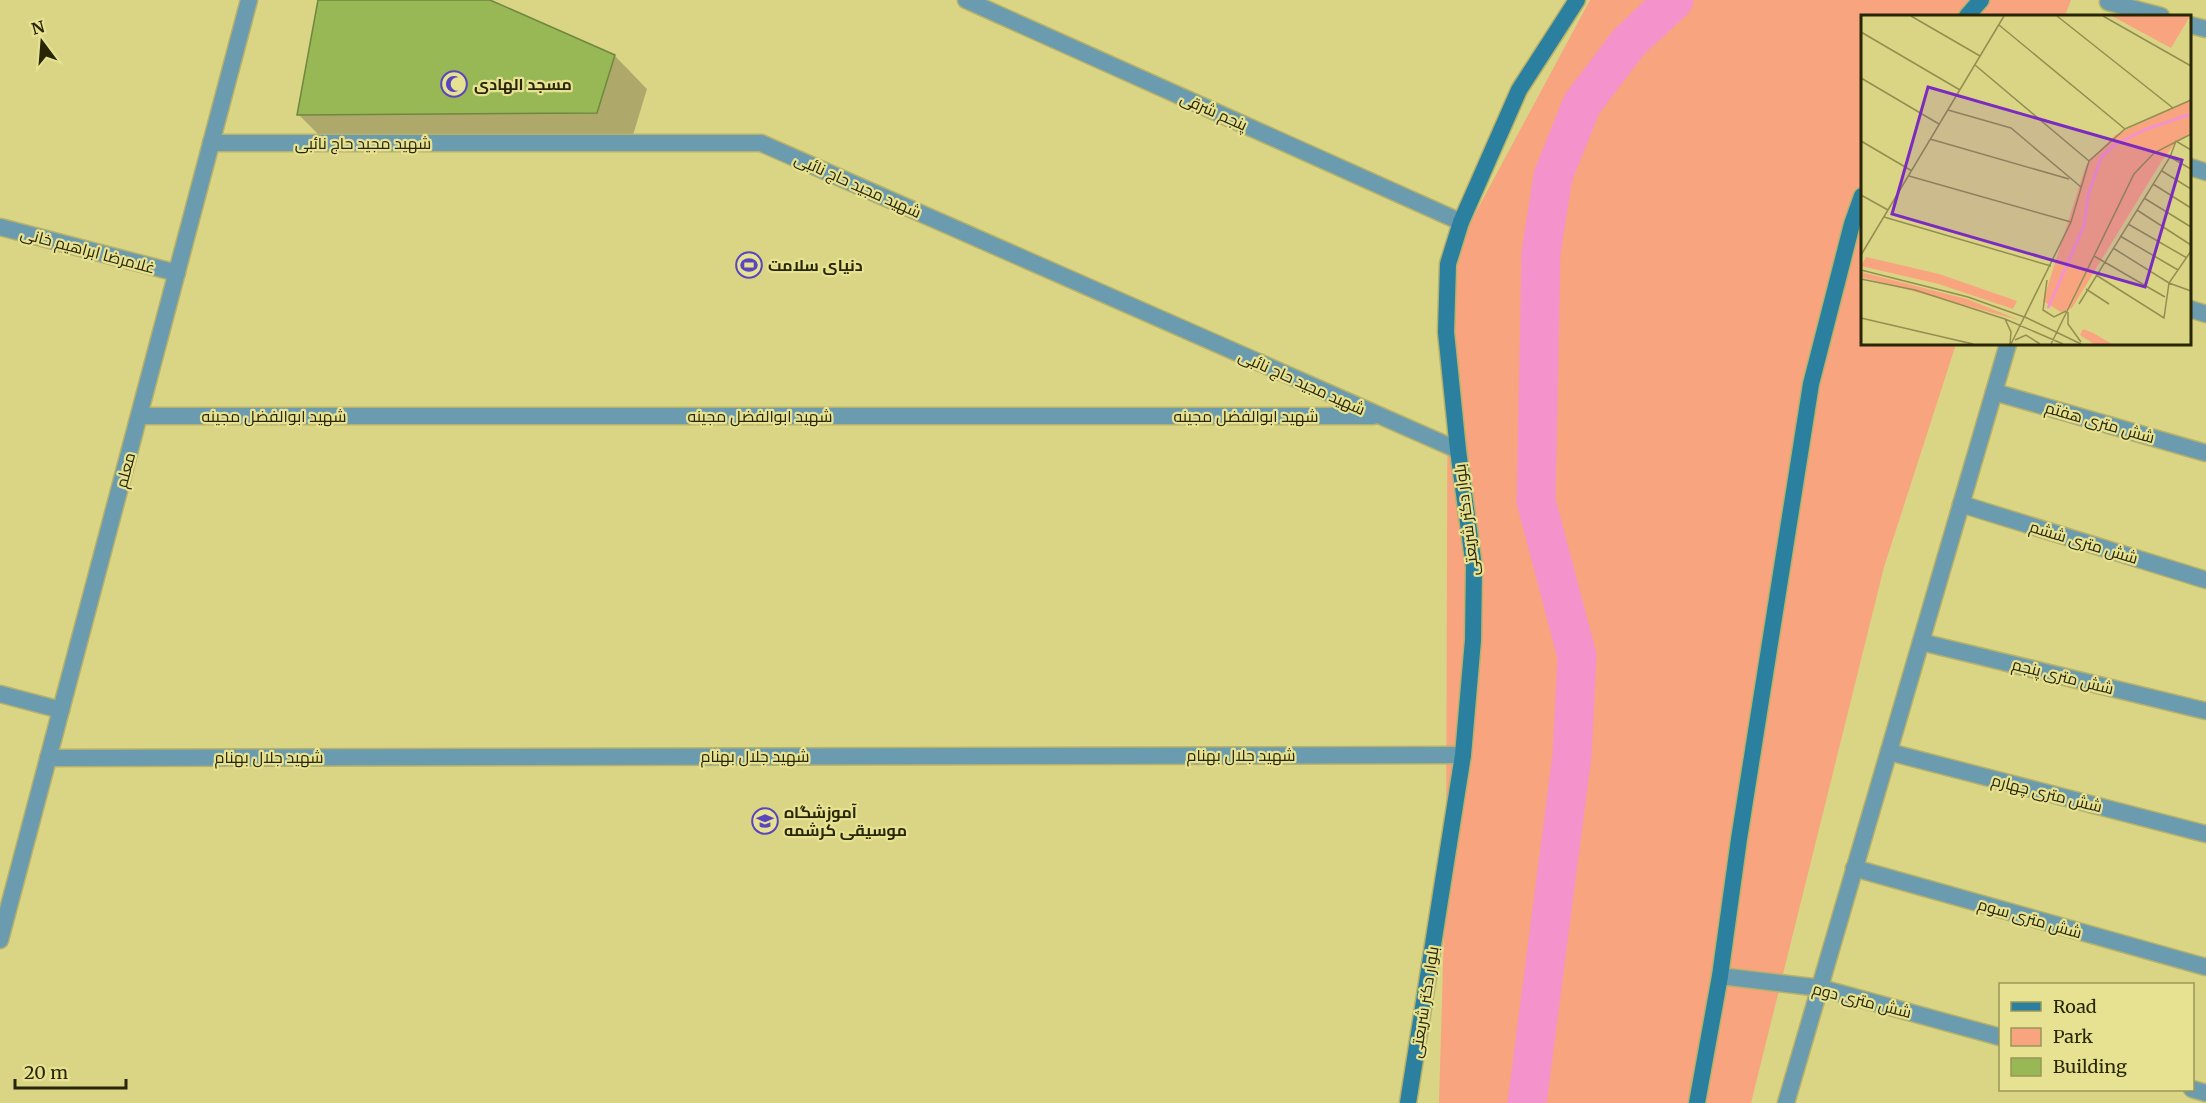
<svg xmlns="http://www.w3.org/2000/svg" width="2206" height="1103" viewBox="0 0 2206 1103" font-family="Merriweather,Cairo,serif">
<rect width="100%" height="100%" fill="#dad485"/>
<polygon fill="#f8a47f" points="1590,0 2071,0 2065,16 1862,16 1862,344 1956,344 1884,567 1751,1103 1439,1103 1446,862 1448,264"/>
<polygon fill="#0003" points="319,0 484,0 615,56 647,89 630,145 331,147 298,114"/>
<g fill="none" stroke-linecap="round" stroke-linejoin="round">
<polyline stroke="#f493cb" stroke-width="39" points="1527,1103 1572,755 1577,656 1536,501 1541,253 1553,176 1582,104 1629,42 1674,0"/>
</g>
<polygon fill="#97b854" stroke="#6f8741" stroke-width="1.5" points="318,0 490,0 615,55 597,113 297,115"/>
<g fill="none" stroke-linecap="round" stroke-linejoin="round">
<g stroke="#b6b16b" stroke-width="19">
<g id="minor">
<polyline points="966,0 1461,222"/>
<polyline points="2108,2 2161,16"/>
<polyline points="2190,25 2206,29"/>
<polyline points="211,143 761,143 1458,450"/>
<polyline points="2190,167 2206,172"/>
<polyline points="0,227 177,273"/>
<polyline points="2190,309 2206,314"/>
<polyline points="1994,392 2206,453"/>
<polyline points="139,416 1373,416"/>
<polyline points="1961,504 2206,580"/>
<polyline points="1921,642 2206,711"/>
<polyline points="0,694 61,710"/>
<polyline points="1889,752 2206,834"/>
<polyline points="48,758 1463,755"/>
<polyline points="1854,868 2206,967"/>
<polyline points="1720,976 1821,988 2000,1037"/>
<polyline points="2192,1089 2206,1093"/>
<polyline points="1786,1103 2008,344"/>
</g>
</g>
<g stroke="#b6b16b" stroke-width="19">
<polyline id="tertiary" points="0,940 249,0"/>
</g>
<g stroke="#b6b16b" stroke-width="19">
<g id="secondary">
<polyline points="1967,16 1981,0"/>
<polyline points="1408,1103 1463,755 1473,640 1474,567 1458,450 1446,332 1448,264 1461,222 1519,90 1577,0"/>
<polyline points="1697,1103 1720,976 1739,839 1811,384 1852,224 1862,196"/>
</g>
</g>
<use href="#minor" stroke="#6a9baf" stroke-width="16"/>
<use href="#tertiary" stroke="#6a9baf" stroke-width="16"/>
<use href="#secondary" stroke="#2a809e" stroke-width="16"/>
</g>
<defs>
<g id="mosque-ring" transform="scale(1.35)"><circle r="9.5" fill="#e7e192" stroke="#5946be" stroke-width="1.5"/><path d="M3.5-4.9A6 6 0 1 0 3.5 4.9A5 5 0 1 1 3.5-4.9Z" fill="#5946be"/></g>
<g id="stadium-ring" transform="scale(1.35)"><circle r="9.5" fill="#e7e192" stroke="#5946be" stroke-width="1.5"/><path d="M0-5a6.5 5 0 1 0 0 10a6.5 5 0 1 0 0-10ZM-3.5-1.8h7v3.6h-7Z" fill="#5946be"/></g>
<g id="school-ring" transform="scale(1.35)"><circle r="9.5" fill="#e7e192" stroke="#5946be" stroke-width="1.5"/><path d="M0-5L7-2L0 1L-7-2ZM-4 1L0 2.5L4 1V4Q0 6-4 4Z" fill="#5946be"/></g>
</defs>
<g fill-rule="evenodd">
<use href="#mosque-ring" x="454" y="84"/>
<use href="#stadium-ring" x="749" y="265"/>
<use href="#school-ring" x="765" y="821"/>
</g>
<g text-anchor="middle" dominant-baseline="central" stroke-width="4.5" stroke-linejoin="round" paint-order="stroke">
<g font-size="16" font-weight="bold" fill="#282604" stroke="#e7e192" text-anchor="start">
<text x="474" y="84">مسجد الهادی</text>
<text x="768" y="265">دنیای سلامت</text>
<text x="784" y="812">آموزشگاه<tspan x="784" dy="18">موسیقی کرشمه</tspan></text>
</g>
<g font-size="16" fill="#282604" stroke="#e7e192">
<text transform="translate(1214 111) rotate(24)">پنجم شرقی</text>
<text x="363" y="143">شهید مجید حاج نائبی</text>
<text transform="translate(858 185) rotate(24)">شهید مجید حاج نائبی</text>
<text transform="translate(88 250) rotate(15)">غلامرضا ابراهیم خانی</text>
<text transform="translate(1302 382) rotate(24)">شهید مجید حاج نائبی</text>
<text x="274" y="416">شهید ابوالفضل مجینه</text>
<text x="760" y="416">شهید ابوالفضل مجینه</text>
<text x="1246" y="416">شهید ابوالفضل مجینه</text>
<text transform="translate(2100 422) rotate(16)">شش متری هفتم</text>
<text transform="translate(125 470) rotate(-75)">معلم</text>
<text transform="translate(1466 520) rotate(-97)">بلوار دکتر شریعتی</text>
<text transform="translate(2084 542) rotate(17)">شش متری ششم</text>
<text transform="translate(2063 676) rotate(14)">شش متری پنجم</text>
<text x="1241" y="755">شهید جلال بهنام</text>
<text x="755" y="756">شهید جلال بهنام</text>
<text x="269" y="757">شهید جلال بهنام</text>
<text transform="translate(2047 793) rotate(14)">شش متری چهارم</text>
<text transform="translate(2030 918) rotate(16)">شش متری سوم</text>
<text transform="translate(1862 1000) rotate(14)">شش متری دوم</text>
<text transform="translate(1424 1002) rotate(-81)">بلوار دکتر شریعتی</text>
</g>
</g>
<g transform="translate(1861 15)">
<rect width="330" height="330" fill="#dad485"/>
<path d="M251 1H329L310 33ZM330 85V117L315 127 300 147 211 293 200 297 182 286 225 150 254 120ZM5 242 78 259 156 286 152 294 78 269 0 251ZM0 257 106 284 158 305 0 262ZM222 314 232 318 251 329H233L219 320Z" fill="#f8a47f"/>
<path fill="none" stroke="#f493cb" stroke-width="3" d="M187 293 223 211 227 180 240 143 253 130 286 114 330 99"/>
<path fill="none" stroke="#938e51" stroke-width="1.5" d="M50 1 119 41M196 1 312 93M242 1 330 51M138 10 264 114M0 17 99 75M114 50 228 146M0 63 78 109M87 95 150 113 220 172M69 124 208 164M0 126 51 156M309 142 330 154M301 156 330 174M48 161 210 207M292 169 330 193M0 180 27 195M283 183 330 212M276 195 330 230M23 202 190 251M267 209 326 243M259 221 317 255M252 233 308 268 330 276M0 240 143 1M233 241 304 282M0 255 107 282 166 303 220 329M235 260 303 303 308 268 330 236M0 264 54 275 144 304 202 329M186 265 182 295 193 302 205 296M225 274 248 289M218 289 309 142 315 126 330 135M207 297V309L220 327M0 303 112 329M144 304 150 317 149 329M154 325 165 320 179 329M150 329 210 207 228 146 264 114 330 85M190 329 273 159 293 138 330 119"/>
<path fill="#7b2cbf" fill-opacity="0.15" stroke="#7b2cbf" stroke-width="3" d="M67 72 321 145 284 272 31 199Z"/>
<rect width="330" height="330" fill="none" stroke="#282604" stroke-width="3"/>
</g>
<rect x="1999" y="983" width="195" height="108" fill="#e7e192" stroke="#9b9659" stroke-width="1.5"/>
<rect x="2011" y="1002" width="30" height="9" fill="#2a809e" stroke="#9b9659" stroke-width="1.5"/>
<text x="2053" y="1013" font-size="18" fill="#282604">Road</text>
<rect x="2011" y="1028" width="30" height="18" fill="#f8a47f" stroke="#9b9659" stroke-width="1.5"/>
<text x="2053" y="1043" font-size="18" fill="#282604">Park</text>
<rect x="2011" y="1058" width="30" height="18" fill="#97b854" stroke="#9b9659" stroke-width="1.5"/>
<text x="2053" y="1073" font-size="18" fill="#282604">Building</text>
<g transform="translate(42 42) rotate(344)" stroke="#e7e192" stroke-width="4.5" paint-order="stroke">
<path d="M0-4.5L10 22L0 15L-10 22Z" fill="#282604"/>
<text y="-9" font-size="16" font-weight="bold" text-anchor="middle" fill="#282604">N</text>
</g>
<path d="M15 1079v9h111v-9" fill="none" stroke="#282604" stroke-width="3"/>
<text x="24" y="1079" font-size="18" fill="#282604" stroke="#e7e192" stroke-width="4.5" paint-order="stroke">20 m</text>
</svg>
